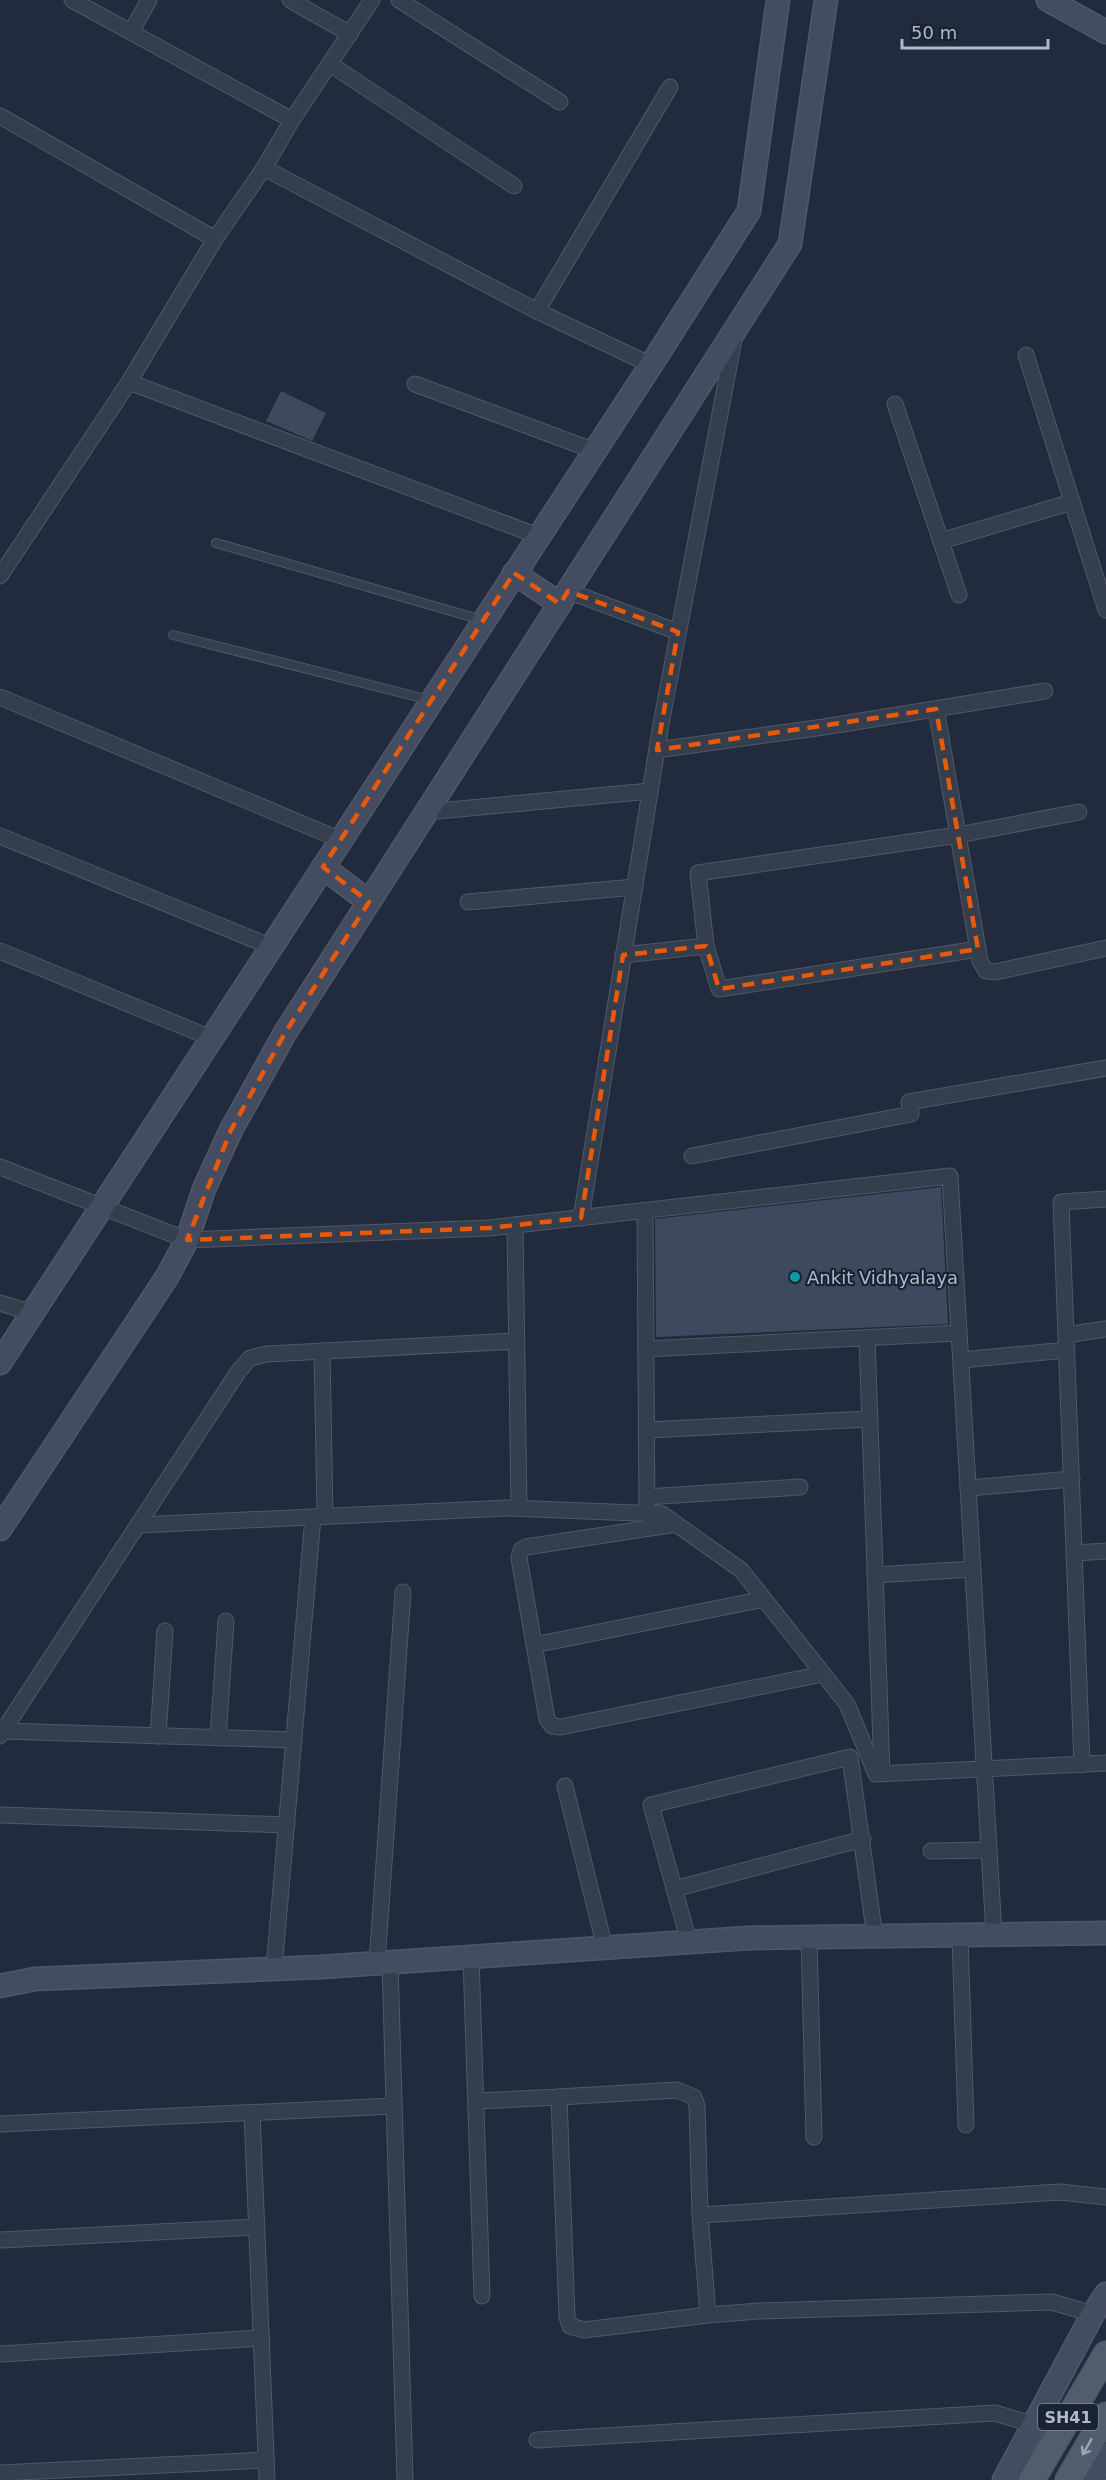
<svg xmlns="http://www.w3.org/2000/svg" width="1106" height="2480" viewBox="0 0 1106 2480" font-family="'DejaVu Sans',sans-serif">
<rect width="100%" height="100%" fill="#212b3d"/>
<g fill="#3d495d">
<polygon points="281,391 326,413 312,441 266,421"/>
<polygon points="941,1187 948,1324 656,1337 655,1219"/>
</g>
<g fill="none" stroke-linecap="round" stroke-linejoin="round">
<g stroke="#505868" stroke-width="10">
<g id="lane">
<polyline points="216,543 482,620"/>
<polyline points="173,635 430,700"/>
</g>
</g>
<g stroke="#505868" stroke-width="17">
<g id="street">
<polyline points="72,0 292,120"/>
<polyline points="290,0 350,34"/>
<polyline points="399,0 560,102"/>
<polyline points="131,32 149,0"/>
<polyline points="330,64 514,186"/>
<polyline points="0,116 215,239"/>
<polyline points="264,168 537,311 651,365"/>
<polyline points="537,311 670,87"/>
<polyline points="1026,355 1106,610"/>
<polyline points="129,382 538,536"/>
<polyline points="415,384 595,451"/>
<polyline points="895,404 959,595"/>
<polyline points="941,541 1072,502"/>
<polyline points="0,576 129,382 215,239 264,168 292,120 372,0"/>
<polyline points="568,591 678,632"/>
<polyline points="0,697 341,840"/>
<polyline points="936,709 980,961 986,971 995,972 1106,948"/>
<polyline points="657,750 824,727 1045,691"/>
<polyline points="427,812 650,791"/>
<polyline points="0,836 272,947"/>
<polyline points="468,902 635,887"/>
<polyline points="706,946 719,989 978,949"/>
<polyline points="0,951 211,1038"/>
<polyline points="623,955 706,946 698,873 958,835 1079,812"/>
<polyline points="692,1156 911,1114 909,1102 1106,1068"/>
<polyline points="0,1167 187,1240 489,1228 950,1176 994,1935"/>
<polyline points="645,1211 647,1514"/>
<polyline points="581,1218 661,724 734,340"/>
<polyline points="515,1225 519,1508"/>
<polyline points="0,1303 33,1313"/>
<polyline points="1066,1335 1106,1329"/>
<polyline points="867,1338 882,1773"/>
<polyline points="646,1349 959,1333"/>
<polyline points="322,1351 325,1516"/>
<polyline points="961,1360 1067,1350"/>
<polyline points="647,1430 870,1419"/>
<polyline points="968,1488 1072,1479"/>
<polyline points="647,1497 800,1487"/>
<polyline points="676,1524 526,1547 521,1550 519,1558 547,1719 552,1726 561,1727 823,1674"/>
<polyline points="139,1525 508,1508 662,1514 741,1570 847,1704 876,1774 1106,1763"/>
<polyline points="1074,1553 1106,1551"/>
<polyline points="875,1575 973,1569"/>
<polyline points="534,1645 764,1599"/>
<polyline points="3,1731 238,1372 250,1358 267,1354 517,1341"/>
<polyline points="0,1736 3,1731 294,1740"/>
<polyline points="158,1736 165,1631"/>
<polyline points="218,1738 226,1621"/>
<polyline points="1082,1765 1061,1202 1106,1199"/>
<polyline points="565,1786 605,1948"/>
<polyline points="0,1815 287,1825"/>
<polyline points="931,1851 989,1850"/>
<polyline points="674,1889 863,1839"/>
<polyline points="960,1936 966,2125"/>
<polyline points="809,1938 814,2137"/>
<polyline points="689,1942 651,1805 850,1757 875,1937"/>
<polyline points="471,1957 482,2296"/>
<polyline points="377,1963 403,1592"/>
<polyline points="390,1963 405,2480"/>
<polyline points="274,1969 313,1517"/>
<polyline points="477,2101 559,2097"/>
<polyline points="252,2113 267,2480"/>
<polyline points="0,2124 394,2106"/>
<polyline points="700,2215 708,2315"/>
<polyline points="0,2240 257,2227"/>
<polyline points="1093,2314 1052,2302 759,2311 708,2315 584,2330 570,2326 567,2317 559,2097 677,2090 694,2097 697,2106 700,2215 1060,2192 1106,2197"/>
<polyline points="0,2354 262,2338"/>
<polyline points="537,2440 995,2413 1035,2425"/>
<polyline points="0,2473 266,2460"/>
</g>
</g>
<g stroke="#505868" stroke-width="25">
<g id="secondary">
<polyline points="1048,0 1106,32"/>
<polyline points="514,573 560,604"/>
<polyline points="323,867 369,902"/>
<polyline points="0,1363 651,365 749,211 778,0"/>
<polyline points="0,1529 167,1277 187,1240 204,1189 231,1130 285,1033 790,244 826,0"/>
<polyline points="0,1986 35,1979 321,1967 749,1938 1106,1933"/>
<polyline points="1004,2480 1093,2314 1106,2294"/>
<polyline points="1092,2480 1106,2456"/>
</g>
</g>
<g stroke="#3e4756" stroke-width="28">
<g id="primary">
<polyline points="1032,2480 1106,2354"/>
<polyline points="1068,2480 1106,2415"/>
</g>
</g>
<use href="#lane" stroke="#353e4d" stroke-width="8"/>
<use href="#street" stroke="#353e4d" stroke-width="15"/>
<use href="#secondary" stroke="#434c60" stroke-width="22"/>
<use href="#primary" stroke="#535c6d" stroke-width="26"/>
</g>
<defs><path id="oneway-shaft" d="M-6 0H5M1.5-3L5.5 0L1.5 3" fill="none" stroke-width="1.6" stroke-linecap="round" stroke-linejoin="round" transform="scale(1.5)"/></defs>
<use stroke="#9da6b7" href="#oneway-shaft" transform="translate(1087 2447) rotate(120)"/>
<path fill="none" stroke="#e8590c" stroke-width="4.5" stroke-dasharray="12 8" stroke-linejoin="round" d="M514 573 560 604 568 591 678 632 657 750 936 709 978 949 719 989 706 946 623 955 581 1218 489 1228 187 1240 231 1130 285 1033 369 902 323 867Z"/>
<circle fill="#0f9aa8" stroke="#1a2332" stroke-width="2" cx="795" cy="1277" r="6"/>
<g text-anchor="middle" dominant-baseline="central" stroke-width="4.5" stroke-linejoin="round" paint-order="stroke">
<rect fill="#1a2332" stroke="#838b9c" stroke-width="1.5" x="1038" y="2404" width="60" height="26" rx="4.5"/>
<g font-size="16" font-weight="bold" fill="#b0b8c9">
<text x="1068" y="2417">SH41</text>
</g>
<g font-size="18" fill="#b0b8c9" stroke="#1a2332" text-anchor="start">
<text x="807" y="1277">Ankit Vidhyalaya</text>
</g>
</g>
<path d="M902 39v9h146v-9" fill="none" stroke="#b0b8c9" stroke-width="3"/>
<text x="911" y="39" font-size="18" fill="#b0b8c9" stroke="#1a2332" stroke-width="4.5" paint-order="stroke">50 m</text>
</svg>
